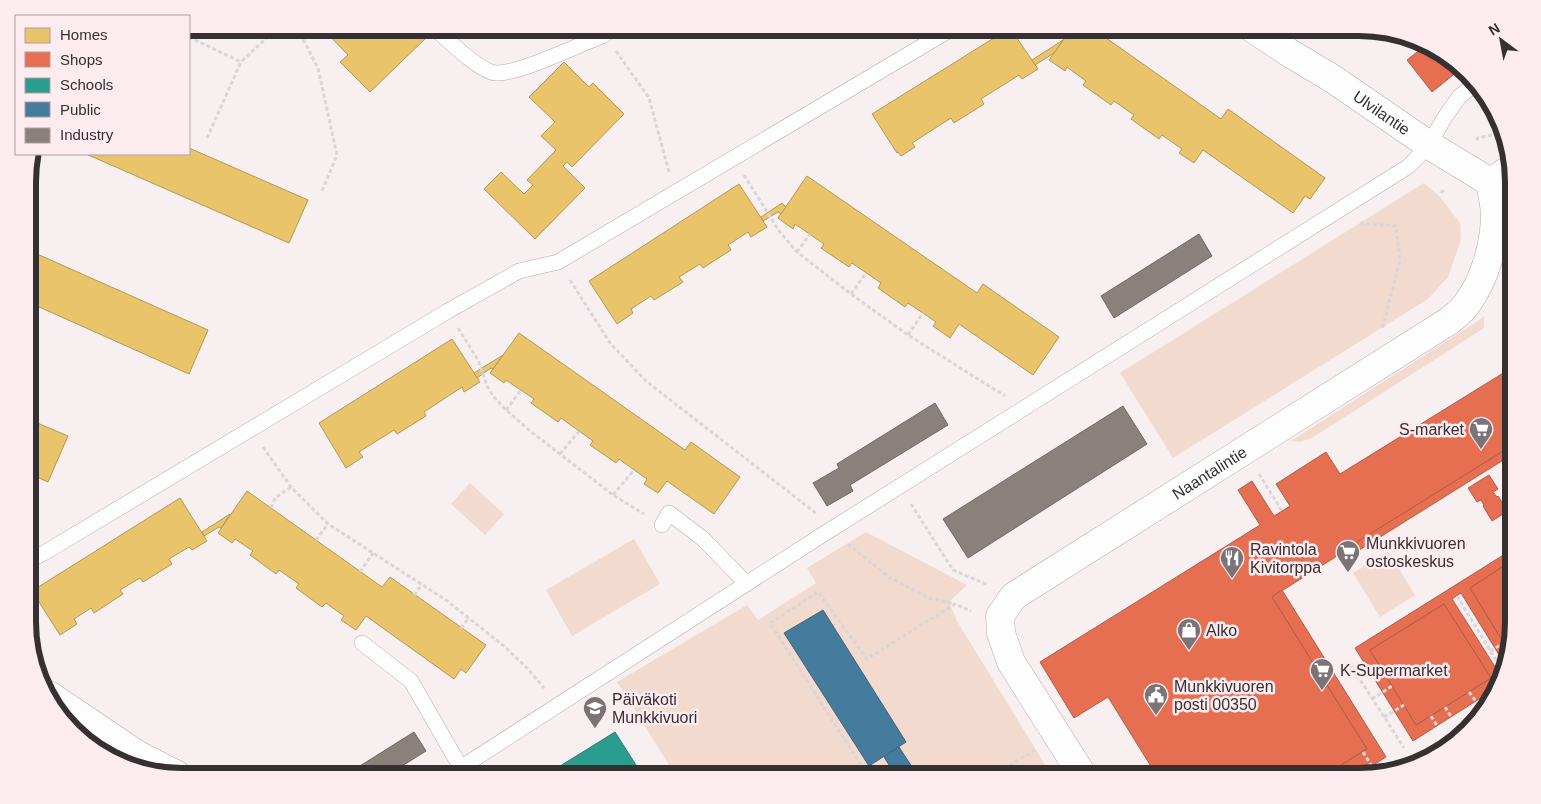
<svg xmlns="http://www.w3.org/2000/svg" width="1541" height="804" viewBox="0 0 1541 804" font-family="Helvetica,sans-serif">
<rect width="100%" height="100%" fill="#f8eff1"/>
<g fill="#f2dace">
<polygon points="1424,183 1441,198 1460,223 1461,240 1448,277 1428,299 1173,458 1120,373"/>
<polygon points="1484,316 1484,328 1312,438 1300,442 1291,441 1478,321"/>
<polygon points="470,483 504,514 485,535 451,504"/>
<polygon points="866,532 967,585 949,602 957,621 1052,776 676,776 617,682 747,605 758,620 816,583 807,568"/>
<polygon points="634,539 660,584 572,636 546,590"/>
<polygon points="1388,551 1415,595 1380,617 1353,573"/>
</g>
<g fill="#e9c46a" stroke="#b49859">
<polygon points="325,28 419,28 428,36 370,92 340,62 348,55 323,29"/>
<polygon points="1010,28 1038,69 1022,79 1019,75 981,99 984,104 954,123 951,118 912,143 915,147 901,156 898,152 897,153 872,114"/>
<polygon points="1072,28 1092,28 1221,119 1228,109 1325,178 1310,199 1305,196 1293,213 1203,150 1194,163 1179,153 1182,149 1162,135 1159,139 1131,119 1134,115 1114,101 1111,105 1083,85 1086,81 1067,67 1065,71 1049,60"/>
<polygon points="1063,40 1054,53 1035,65 1032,60"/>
<polygon points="564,62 589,87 593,83 624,114 572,167 567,162 563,166 585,188 535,239 484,189 501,172 524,194 533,185 527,180 556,150 541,136 555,122 529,97"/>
<polygon points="189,148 308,200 289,243 86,154 189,154"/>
<polygon points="807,176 977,293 983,284 1059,337 1033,375 959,324 950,338 933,326 936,322 923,313 908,303 905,307 878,288 881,283 852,263 849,267 821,248 824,244 795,224 793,229 778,218"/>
<polygon points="739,184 767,227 751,237 748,232 728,245 731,250 703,268 700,264 679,277 683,282 654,300 651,296 631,309 633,313 617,324 589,281"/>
<polygon points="782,203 786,207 781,214 778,212 763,221 761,217"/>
<polygon points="28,250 208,330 189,374 28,302"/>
<polygon points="519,333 685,450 691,442 740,477 714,514 667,481 658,493 644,484 647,479 619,459 616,463 590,445 593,441 561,418 558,422 531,403 534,399 506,380 504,383 490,373"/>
<polygon points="452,339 480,382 464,392 462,387 424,412 426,416 397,434 394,430 359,452 363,457 346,468 319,423"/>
<polygon points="503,355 493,369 491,368 477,378 474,373"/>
<polygon points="28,419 68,436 48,482 30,474 32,470 28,468"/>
<polygon points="247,491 382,587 390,577 486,645 466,673 461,669 454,679 366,616 356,630 341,620 344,616 326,603 322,607 296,588 299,584 279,570 276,574 250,555 253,551 235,539 232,543 218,533"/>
<polygon points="180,498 207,541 192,550 189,547 169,559 172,564 143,582 140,578 120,590 123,594 94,613 91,608 74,619 77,624 60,635 32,591"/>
<polygon points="230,514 221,528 219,527 204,536 202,532"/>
</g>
<g fill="#e76f51" stroke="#b25c48" fill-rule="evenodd">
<polygon points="1427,44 1458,71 1432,92 1407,60"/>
<polygon points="1513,367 1513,445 1272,597 1367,749 1323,776 1157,776 1108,697 1074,718 1040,662 1260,525 1238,490 1252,481 1274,516 1290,506 1276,484 1326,452 1340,474"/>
<polygon points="1513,445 1513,454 1353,554 1349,547"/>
<polygon points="1489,475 1498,489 1493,492 1497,497 1498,496 1508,511 1492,521 1483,506 1484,505 1481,500 1477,502 1468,488"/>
<polygon points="1513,531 1513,542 1508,545 1503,537"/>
<path d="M1513 549V560L1470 588 1507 648 1504 663 1461 593 1452 599 1499 673 1502 671 1498 687 1413 741 1355 648ZM1444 604 1491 678 1416 725 1370 650Z"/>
<polygon points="1513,560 1513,622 1507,648 1470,588"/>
<polygon points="1282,590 1386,757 1356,776 1323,776 1367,749 1272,597"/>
<polygon points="1444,604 1491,678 1416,725 1370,650"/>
</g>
<polygon fill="#2a9d8f" stroke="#2e7c73" points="615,732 643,776 544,776"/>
<g fill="#457b9d" stroke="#41647d">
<polygon points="823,610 906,742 869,766 784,633"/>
<polygon points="899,747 918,776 896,776 884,757"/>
</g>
<g fill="#8a817c" stroke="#716966">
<polygon points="1199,234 1212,256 1114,318 1101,296"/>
<polygon points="935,403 948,425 850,485 853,491 827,506 813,483 839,468 837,464"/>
<polygon points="1123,406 1147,444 968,558 943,519"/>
<polygon points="414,732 426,751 386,776 344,776"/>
</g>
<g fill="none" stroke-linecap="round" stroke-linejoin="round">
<g stroke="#b3acad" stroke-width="16">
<g id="service">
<path d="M434 28C447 39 479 71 495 73 517 75 581 44 604 35L613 28"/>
<polyline points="662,525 669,513 702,538 747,584"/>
<polyline points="29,560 44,553 448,311 519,271 558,262 953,28"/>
<polyline points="362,643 411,681 461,768"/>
<polyline points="448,776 819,537 1409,166 1429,145 1443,120 1459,97 1474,85"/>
</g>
</g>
<g stroke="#b3acad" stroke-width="29">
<g id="minor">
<polyline points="49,695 138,755 177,775"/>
<path id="s1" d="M1083 776 1011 662 1001 633 1000 616 1014 596 1449 321C1455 316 1462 311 1466 305 1485 280 1495 244 1495 213 1494 203 1492 192 1490 182"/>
</g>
</g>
<g stroke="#b3acad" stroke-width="29">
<g id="tertiary">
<path id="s2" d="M1252 28 1288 52 1333 79 1429 145 1490 182 1512 168"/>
</g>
</g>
<g stroke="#d9d6d8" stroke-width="3" stroke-dasharray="4 2.5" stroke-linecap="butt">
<polyline points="297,28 318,68 337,155 322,191"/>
<polyline points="189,37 241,62"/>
<polyline points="616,51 649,98 669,172"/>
<polyline points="207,138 241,62 277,28"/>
<polyline points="1476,140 1478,138 1496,134 1500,131"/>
<polyline points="744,175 779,231 797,252 851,294 908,335 1005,396"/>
<polyline points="1441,193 1445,188"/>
<polyline points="1360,223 1396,226 1400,260 1382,330"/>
<polyline points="797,252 810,234"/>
<polyline points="570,280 610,343 646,381 817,514"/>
<polyline points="851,294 866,273"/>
<polyline points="458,328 478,360 487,386 493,396 506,410 529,430 613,495 644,514"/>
<polyline points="908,335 923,313"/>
<polyline points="506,410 521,390"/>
<polyline points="263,447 291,487 328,524 446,600 505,647 527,668 544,688"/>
<polyline points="560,454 579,431"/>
<polyline points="1259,474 1282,511"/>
<polyline points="613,495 634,470"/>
<polyline points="911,504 953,570 988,585"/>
<polyline points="271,508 275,498 291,487"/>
<polyline points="316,540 328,524"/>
<polyline points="848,544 889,577 929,598 955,604"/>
<polyline points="360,572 373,553"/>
<polyline points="414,595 422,584"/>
<polyline points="1457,596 1502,670"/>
<polyline points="461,628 468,619"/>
<polyline points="1490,651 1504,643"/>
<polyline points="1350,664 1404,748"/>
<polyline points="1469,692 1477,703"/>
<polyline points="1372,699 1392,686"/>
<polyline points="1445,707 1452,718"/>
<polyline points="1431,716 1438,727"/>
<polyline points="1384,717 1404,705"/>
<polyline points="1363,752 1373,768"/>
<polyline points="868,776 770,623 818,592 867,659 955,604 971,611"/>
<polyline points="993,776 1035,750"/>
</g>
<use href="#service" stroke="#fefdfd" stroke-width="15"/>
<use href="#minor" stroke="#fefdfd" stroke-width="28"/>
<use href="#tertiary" stroke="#fefdfd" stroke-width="28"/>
</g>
<defs>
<g id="supermarket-pin" transform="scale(1.25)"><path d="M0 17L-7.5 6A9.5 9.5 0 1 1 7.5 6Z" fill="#7b7375" stroke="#fcebef"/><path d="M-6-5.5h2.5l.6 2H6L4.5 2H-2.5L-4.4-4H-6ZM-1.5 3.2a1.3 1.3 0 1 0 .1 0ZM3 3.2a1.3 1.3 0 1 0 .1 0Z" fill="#fff"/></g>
<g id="restaurant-pin" transform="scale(1.25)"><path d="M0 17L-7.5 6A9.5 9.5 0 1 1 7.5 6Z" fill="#7b7375" stroke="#fcebef"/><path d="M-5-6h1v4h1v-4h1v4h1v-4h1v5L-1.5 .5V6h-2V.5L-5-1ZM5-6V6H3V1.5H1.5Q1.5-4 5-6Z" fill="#fff"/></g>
<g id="shop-pin" transform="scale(1.25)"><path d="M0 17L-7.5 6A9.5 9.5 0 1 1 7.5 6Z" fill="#7b7375" stroke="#fcebef"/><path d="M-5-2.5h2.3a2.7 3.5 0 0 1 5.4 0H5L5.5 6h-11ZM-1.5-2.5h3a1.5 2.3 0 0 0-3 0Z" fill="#fff"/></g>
<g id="civic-pin" transform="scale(1.25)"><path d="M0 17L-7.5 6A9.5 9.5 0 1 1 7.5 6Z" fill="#7b7375" stroke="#fcebef"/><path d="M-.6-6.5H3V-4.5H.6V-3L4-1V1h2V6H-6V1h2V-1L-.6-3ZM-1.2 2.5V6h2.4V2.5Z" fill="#fff"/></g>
<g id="school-pin" transform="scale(1.25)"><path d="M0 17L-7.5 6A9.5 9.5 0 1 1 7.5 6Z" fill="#7b7375" stroke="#fcebef"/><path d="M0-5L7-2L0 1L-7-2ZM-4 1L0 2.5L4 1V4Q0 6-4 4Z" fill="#fff"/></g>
</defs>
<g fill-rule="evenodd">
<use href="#supermarket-pin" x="1481" y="429"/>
<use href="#supermarket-pin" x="1348" y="552"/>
<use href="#restaurant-pin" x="1232" y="558"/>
<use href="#shop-pin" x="1189" y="630"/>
<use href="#supermarket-pin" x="1322" y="670"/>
<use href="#civic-pin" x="1156" y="695"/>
<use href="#school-pin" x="595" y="708"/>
</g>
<g text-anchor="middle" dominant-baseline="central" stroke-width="5" stroke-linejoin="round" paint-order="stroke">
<g font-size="16" fill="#373032" stroke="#fcebef">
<text stroke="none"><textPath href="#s2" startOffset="155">Ulvilantie</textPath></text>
<text stroke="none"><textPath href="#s1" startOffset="438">Naantalintie</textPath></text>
</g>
<g font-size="16" fill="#373032" stroke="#fcebef" text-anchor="start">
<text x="1464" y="429" text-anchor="end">S-market</text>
<text x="1366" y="543">Munkkivuoren<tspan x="1366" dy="18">ostoskeskus</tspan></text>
<text x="1250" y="549">Ravintola<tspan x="1250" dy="18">Kivitorppa</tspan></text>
<text x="1206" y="630">Alko</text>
<text x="1340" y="670">K-Supermarket</text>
<text x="1174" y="686">Munkkivuoren<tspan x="1174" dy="18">posti 00350</tspan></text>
<text x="612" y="699">Päiväkoti<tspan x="612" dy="18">Munkkivuori</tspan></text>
</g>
</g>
<path d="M0 0H1541V804H0ZM182 36H1359A146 146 0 0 1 1505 182V622A146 146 0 0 1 1359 768H182A146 146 0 0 1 36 622V182A146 146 0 0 1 182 36Z" fill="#fcebef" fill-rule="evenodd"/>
<path fill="none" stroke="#373032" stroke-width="6" d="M182 36H1359A146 146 0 0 1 1505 182V622A146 146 0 0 1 1359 768H182A146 146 0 0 1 36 622V182A146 146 0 0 1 182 36Z"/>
<rect x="15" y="15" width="175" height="140" fill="#fcebef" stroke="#ada0a3"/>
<rect x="25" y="28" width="25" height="15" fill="#e9c46a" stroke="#ada0a3"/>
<text x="60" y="40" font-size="15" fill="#373032">Homes</text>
<rect x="25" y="52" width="25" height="15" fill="#e76f51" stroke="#ada0a3"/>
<text x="60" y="65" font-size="15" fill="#373032">Shops</text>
<rect x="25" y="78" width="25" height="15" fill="#2a9d8f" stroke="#ada0a3"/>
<text x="60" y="90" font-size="15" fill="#373032">Schools</text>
<rect x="25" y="102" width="25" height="15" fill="#457b9d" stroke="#ada0a3"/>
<text x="60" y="115" font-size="15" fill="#373032">Public</text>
<rect x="25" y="128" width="25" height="15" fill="#8a817c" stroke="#ada0a3"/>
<text x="60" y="140" font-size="15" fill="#373032">Industry</text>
<g transform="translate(1501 40) rotate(328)" stroke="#fcebef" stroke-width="4" paint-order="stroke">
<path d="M0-4L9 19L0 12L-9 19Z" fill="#373032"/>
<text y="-8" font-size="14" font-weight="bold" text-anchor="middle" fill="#373032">N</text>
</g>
</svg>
